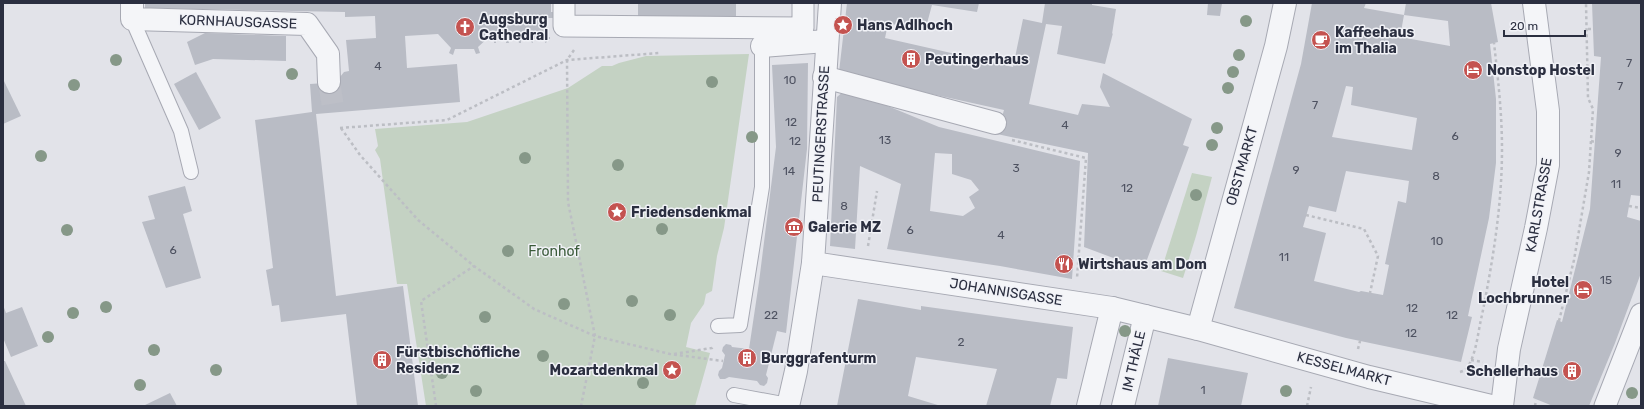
<svg xmlns="http://www.w3.org/2000/svg" width="1644" height="409" viewBox="0 0 1644 409" font-family="Rubik,sans-serif">
<rect width="100%" height="100%" fill="#e2e3e9"/>
<g fill="#c4d2c3">
<polygon points="749,54 724,228 717,256 712,291 706,294 704,304 691,323 686,347 710,353 695,406 426,406 407,284 397,284 380,159 375,150 378,146 375,129 467,122 568,88 602,66 612,66 619,63 646,56"/>
<polygon points="1192,173 1212,177 1196,236 1183,278 1161,271"/>
</g>
<g fill="#b9bcc5" fill-rule="evenodd">
<polygon points="145,3 551,3 551,12 557,12 557,18 548,18 547,37 550,37 550,39 547,39 547,42 545,43 545,39 533,39 533,43 531,42 531,40 521,40 521,43 519,43 518,39 508,40 509,43 506,43 506,40 496,40 496,43 494,43 494,40 489,37 478,47 480,53 476,54 474,49 455,49 453,55 449,53 451,48 438,34 405,36 407,68 457,64 460,102 316,114 336,296 403,286 418,406 357,406 346,314 281,322 279,305 272,306 266,270 273,268 255,120 312,112 310,84 340,82 340,77 344,72 349,71 346,40 376,38 375,16 345,17 345,12 145,8"/>
<polygon points="638,3 736,3 736,18 638,19"/>
<polygon points="847,3 979,3 977,12 932,5 926,27 888,24 885,38 1013,67 1023,19 1042,23 1045,3 1092,3 1092,5 1116,9 1112,34 1113,33 1105,64 1057,54 1062,26 1046,24 1029,104 1078,115 1082,104 1110,107 1100,87 1103,73 1192,119 1183,145 1189,147 1145,265 1142,263 1140,268 1084,247 1088,153 997,134 1004,110 936,95 839,72"/>
<polygon points="1208,3 1222,3 1220,16 1207,15"/>
<path d="M1312 3H1366L1364 8 1404 15 1406 3H1491L1498 42 1490 44 1496 99V163L1489 218 1468 316 1472 317 1461 362 1346 338 1234 308 1301 64ZM1404 15 1448 21 1450 46 1400 37ZM1346 86 1353 87 1351 105 1417 118 1412 150 1332 137ZM1346 171 1409 181 1406 203 1398 201 1385 264 1389 265 1383 295 1361 291 1359 292 1314 281 1326 233 1303 227 1309 206 1336 212Z"/>
<polygon points="1592,3 1641,3 1641,196 1631,195 1627,217 1641,221 1641,273 1615,343 1589,406 1553,406 1533,398 1557,320 1562,322 1590,209 1601,57 1594,56"/>
<polygon points="205,33 286,36 286,61 213,59 195,65 187,42"/>
<polygon points="808,63 807,149 786,333 777,331 766,375 768,378 767,383 764,386 760,385 757,381 729,377 725,379 720,379 718,375 719,371 722,368 725,355 722,351 723,347 726,344 731,345 732,347 749,349 759,282 776,147 772,65"/>
<polygon points="196,72 221,118 199,130 174,84"/>
<polygon points="3,79 21,116 3,124"/>
<path d="M846 89 939 127 1080 161 1072 279 1000 266 887 249 901 184 860 166 855 249 830 246 837 97ZM935 153 952 154V174L971 180 979 190 969 197 975 208 963 216 930 211Z"/>
<polygon points="185,186 192,211 183,214 201,278 166,288 142,222 155,219 148,196"/>
<polygon points="858,299 921,310 921,306 1073,327 1067,379 1057,378 1050,406 986,406 997,369 916,357 908,396 941,406 837,406"/>
<polygon points="3,305 6,313 22,307 38,346 11,357 3,338"/>
<polygon points="1168,358 1248,373 1241,406 1158,406"/>
<polygon points="3,361 5,361 26,406 3,406"/>
<polygon points="170,393 177,406 143,406"/>
</g>
<g fill="none" stroke-linecap="round" stroke-linejoin="round">
<polyline stroke="#bdbfc7" stroke-width="22" stroke-dasharray="22 11" stroke-linecap="butt" points="329,82 334,113"/>
<g stroke="#a7a9b3" stroke-width="16">
<g id="service">
<polyline points="132,19 181,131 191,172"/>
<polyline points="718,326 740,325 762,187 762,46"/>
<polyline points="734,395 788,405"/>
</g>
</g>
<g stroke="#a7a9b3" stroke-width="23">
<g id="pedestrian">
<polyline points="564,3 564,26 803,28 803,3"/>
<polyline points="1605,406 1641,314"/>
</g>
</g>
<g stroke="#a7a9b3" stroke-width="24">
<g id="minor">
<polyline points="132,3 132,19 307,24 328,54 329,82"/>
<polyline points="762,46 826,41"/>
<polyline points="824,77 995,123"/>
<polyline points="813,263 1112,308 1198,329 1369,377 1491,406"/>
<polyline points="1198,329 1276,46 1285,3"/>
<polyline points="788,406 796,371 813,263 830,3"/>
<polyline points="1088,406 1112,308"/>
<polyline points="1123,406 1145,316"/>
</g>
</g>
<g stroke="#a7a9b3" stroke-width="24">
<polyline id="tertiary" points="1502,406 1509,349 1536,228 1548,165 1548,111 1534,3"/>
</g>
<g stroke="#bcbec4" stroke-width="2.5" stroke-dasharray="3 3" stroke-linecap="butt">
<polyline points="1588,29 1593,29"/>
<polyline points="574,50 567,60 568,202 595,336 670,354 723,361"/>
<polyline points="340,128 447,120 567,60 659,53"/>
<polyline points="341,128 360,155 418,220 474,266 534,309 595,336 581,406"/>
<polyline points="1012,140 1086,158 1077,278"/>
<polyline points="1591,141 1595,142"/>
<polyline points="1629,206 1641,208"/>
<polyline points="1306,215 1364,229 1378,256 1370,293"/>
<polyline points="868,246 877,191"/>
<polyline points="1559,321 1574,260 1589,172 1593,109 1588,98 1586,3"/>
<polyline points="1358,349 1360,341"/>
<polyline points="674,354 712,348 713,346"/>
<polyline points="1471,360 1483,362"/>
<polyline points="1531,370 1544,373"/>
<path d="M1460 372C1464 371 1467 369 1469 365 1477 350 1478 331 1482 315 1493 260 1502 205 1502 149 1502 113 1498 79 1494 43"/>
<polyline points="436,406 421,301 474,266"/>
<polyline points="1307,406 1311,387"/>
<polyline points="1535,406 1536,400"/>
</g>
<use href="#service" stroke="#f4f5f8" stroke-width="14"/>
<use href="#pedestrian" stroke="#f4f5f8" stroke-width="21"/>
<use href="#minor" stroke="#f4f5f8" stroke-width="22"/>
<use href="#tertiary" stroke="#f4f5f8" stroke-width="22"/>
</g>
<g fill="#869888">
<circle cx="1246" cy="21" r="6"/>
<circle cx="1239" cy="55" r="6"/>
<circle cx="116" cy="60" r="6"/>
<circle cx="1233" cy="72" r="6"/>
<circle cx="292" cy="74" r="6"/>
<circle cx="712" cy="82" r="6"/>
<circle cx="74" cy="85" r="6"/>
<circle cx="1228" cy="88" r="6"/>
<circle cx="1217" cy="128" r="6"/>
<circle cx="752" cy="137" r="6"/>
<circle cx="1212" cy="145" r="6"/>
<circle cx="41" cy="156" r="6"/>
<circle cx="525" cy="158" r="6"/>
<circle cx="618" cy="165" r="6"/>
<circle cx="1196" cy="195" r="6"/>
<circle cx="662" cy="229" r="6"/>
<circle cx="67" cy="230" r="6"/>
<circle cx="508" cy="251" r="6"/>
<circle cx="632" cy="301" r="6"/>
<circle cx="564" cy="304" r="6"/>
<circle cx="106" cy="307" r="6"/>
<circle cx="73" cy="313" r="6"/>
<circle cx="670" cy="315" r="6"/>
<circle cx="485" cy="317" r="6"/>
<circle cx="1125" cy="331" r="6"/>
<circle cx="48" cy="337" r="6"/>
<circle cx="154" cy="350" r="6"/>
<circle cx="543" cy="356" r="6"/>
<circle cx="216" cy="370" r="6"/>
<circle cx="442" cy="373" r="6"/>
<circle cx="643" cy="383" r="6"/>
<circle cx="140" cy="385" r="6"/>
<circle cx="476" cy="391" r="6"/>
<circle cx="1286" cy="391" r="6"/>
<circle cx="1632" cy="393" r="6"/>
</g>
<defs>
<g id="sight-disc" transform="scale(1)"><circle r="9.5" fill="#c45350" stroke="#f1f2f7"/><path d="M0-6L1.8-2.2L6-1.7L2.9 1.2L3.7 5.4L0 3.3L-3.7 5.4L-2.9 1.2L-6-1.7L-1.8-2.2Z" fill="#fff"/></g>
<g id="church-disc" transform="scale(1)"><circle r="9.5" fill="#c45350" stroke="#f1f2f7"/><path d="M-1.2-6h2.4v3.5h3.3v2.4h-3.3V6h-2.4V-.1h-3.3v-2.4h3.3Z" fill="#fff"/></g>
<g id="cafe-disc" transform="scale(1)"><circle r="9.5" fill="#c45350" stroke="#f1f2f7"/><path d="M-5.5-4.5H6V0H3Q3 3.5 0 3.5H-2.5Q-5.5 3.5-5.5 0ZM3-3.2v2h1.7v-2ZM-6 4.5H4V6H-6Z" fill="#fff"/></g>
<g id="building-disc" transform="scale(1)"><circle r="9.5" fill="#c45350" stroke="#f1f2f7"/><path d="M-4-6H4V6H1V3H-1V6H-4ZM-2.5-4.3h1.7v1.8h-1.7ZM.8-4.3h1.7v1.8H.8ZM-2.5-1h1.7V.8h-1.7ZM.8-1h1.7V.8H.8Z" fill="#fff"/></g>
<g id="hotel-disc" transform="scale(1)"><circle r="9.5" fill="#c45350" stroke="#f1f2f7"/><path d="M-6-4.5h1.5V1H6V5H4.5V3h-9V5H-6ZM-4 0a1.8 1.8 0 1 1 3.6 0ZM.5 0V-2.5h3Q6-2.5 6 0Z" fill="#fff"/></g>
<g id="museum-disc" transform="scale(1)"><circle r="9.5" fill="#c45350" stroke="#f1f2f7"/><path d="M0-6L6-3V-2H-6V-3ZM-5-1h2V3h-2ZM-1-1h2V3h-2ZM3-1h2V3H3ZM-6 4H6V6H-6Z" fill="#fff"/></g>
<g id="restaurant-disc" transform="scale(1)"><circle r="9.5" fill="#c45350" stroke="#f1f2f7"/><path d="M-5-6h1v4h1v-4h1v4h1v-4h1v5L-1.5 .5V6h-2V.5L-5-1ZM5-6V6H3V1.5H1.5Q1.5-4 5-6Z" fill="#fff"/></g>
</defs>
<g fill-rule="evenodd">
<use href="#sight-disc" x="843" y="25"/>
<use href="#church-disc" x="465" y="27"/>
<use href="#cafe-disc" x="1321" y="40"/>
<use href="#building-disc" x="911" y="59"/>
<use href="#hotel-disc" x="1473" y="70"/>
<use href="#sight-disc" x="617" y="212"/>
<use href="#museum-disc" x="794" y="227"/>
<use href="#restaurant-disc" x="1064" y="264"/>
<use href="#hotel-disc" x="1583" y="290"/>
<use href="#building-disc" x="747" y="358"/>
<use href="#building-disc" x="382" y="360"/>
<use href="#sight-disc" x="672" y="370"/>
<use href="#building-disc" x="1572" y="371"/>
</g>
<g text-anchor="middle" dominant-baseline="central" stroke-width="3" stroke-linejoin="round" paint-order="stroke">
<g font-size="12" fill="#4e5261">
<text x="1629" y="63">7</text>
<text x="378" y="66">4</text>
<text x="790" y="80">10</text>
<text x="1620" y="86">7</text>
<text x="1315" y="105">7</text>
<text x="791" y="122">12</text>
<text x="1065" y="125">4</text>
<text x="1455" y="136">6</text>
<text x="885" y="140">13</text>
<text x="795" y="141">12</text>
<text x="1618" y="153">9</text>
<text x="1016" y="168">3</text>
<text x="1296" y="170">9</text>
<text x="789" y="171">14</text>
<text x="1436" y="176">8</text>
<text x="1616" y="184">11</text>
<text x="1127" y="188">12</text>
<text x="844" y="206">8</text>
<text x="910" y="230">6</text>
<text x="1001" y="235">4</text>
<text x="1437" y="241">10</text>
<text x="173" y="250">6</text>
<text x="1284" y="257">11</text>
<text x="1606" y="280">15</text>
<text x="1412" y="308">12</text>
<text x="771" y="315">22</text>
<text x="1452" y="315">12</text>
<text x="1411" y="333">12</text>
<text x="961" y="342">2</text>
<text x="1203" y="390">1</text>
</g>
<g font-size="14" font-weight="bold" fill="#2b2f40" stroke="#f1f2f7" text-anchor="start">
<text x="479" y="19">Augsburg<tspan x="479" dy="16">Cathedral</tspan></text>
<text x="857" y="25">Hans Adlhoch</text>
<text x="1335" y="32">Kaffeehaus<tspan x="1335" dy="16">im Thalia</tspan></text>
<text x="925" y="59">Peutingerhaus</text>
<text x="1487" y="70">Nonstop Hostel</text>
<text x="631" y="212">Friedensdenkmal</text>
<text x="808" y="227">Galerie MZ</text>
<text x="1078" y="264">Wirtshaus am Dom</text>
<text x="1569" y="282" text-anchor="end">Hotel<tspan x="1569" dy="16">Lochbrunner</tspan></text>
<text x="396" y="352">Fürstbischöfliche<tspan x="396" dy="16">Residenz</tspan></text>
<text x="761" y="358">Burggrafenturm</text>
<text x="658" y="370" text-anchor="end">Mozartdenkmal</text>
<text x="1558" y="371" text-anchor="end">Schellerhaus</text>
</g>
<g font-size="14" fill="#2b2f40" stroke="#f1f2f7">
<text transform="translate(238 22) rotate(2)">KORNHAUSGASSE</text>
<text transform="translate(821 134) rotate(-87)">PEUTINGERSTRASSE</text>
<text transform="translate(1242 166) rotate(-74)">OBSTMARKT</text>
<text transform="translate(1539 205) rotate(-80)">KARLSTRASSE</text>
<text transform="translate(1006 292) rotate(9)">JOHANNISGASSE</text>
<text transform="translate(1134 361) rotate(-77)">IM THÄLE</text>
<text transform="translate(1344 369) rotate(15)">KESSELMARKT</text>
</g>
<g font-size="14" fill="#3a5a39" stroke="#f1f2f7">
<text x="554" y="251">Fronhof</text>
</g>
</g>
<rect width="1644" height="409" fill="none" stroke="#2b2f40" stroke-width="8"/>
<path d="M1504 30v6h81v-6" fill="none" stroke="#2b2f40" stroke-width="2"/>
<text x="1510" y="30" font-size="12" fill="#2b2f40" stroke="#f1f2f7" stroke-width="3" paint-order="stroke">20 m</text>
</svg>
